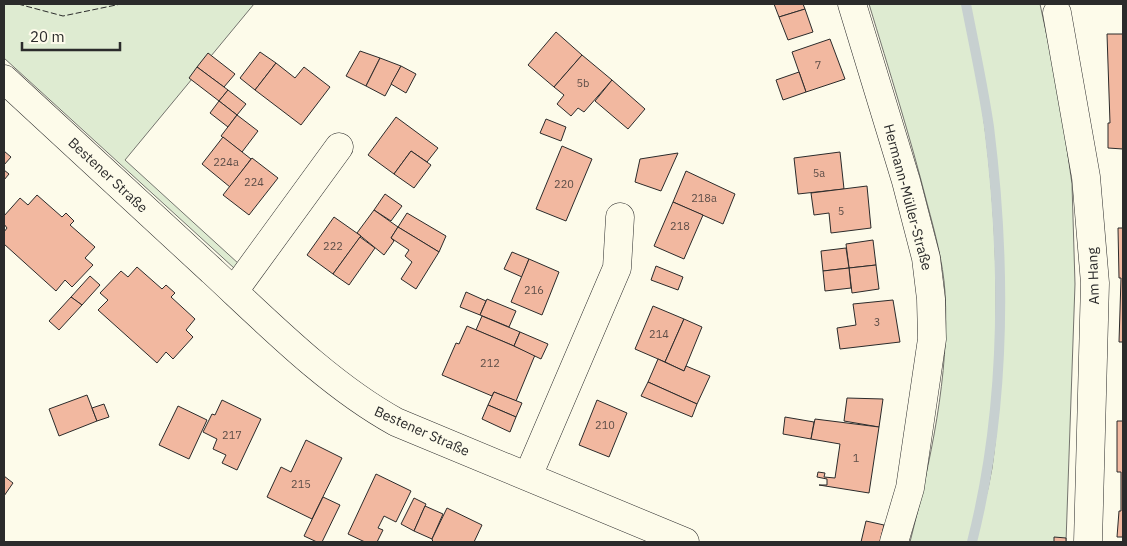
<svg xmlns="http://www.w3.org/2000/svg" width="1127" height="546" viewBox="0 0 1127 546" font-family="'IBM Plex Sans',sans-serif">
<rect width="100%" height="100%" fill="#fdfbea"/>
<g fill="#deebd1" stroke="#74746e">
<polygon points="4,4 254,4 125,160 239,264 234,268 4,58"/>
<path d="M869 4H963C990 122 1000 245 995 366 992 426 987 485 969 542H910C930 463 950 374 945 292 943 262 935 233 927 203 910 136 889 70 869 4Z"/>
<path d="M968 4H1040L1059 92 1072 184 1075 284 1066 542H974C980 518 988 493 992 468 998 425 1000 380 1000 336 1002 224 994 113 968 4Z"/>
</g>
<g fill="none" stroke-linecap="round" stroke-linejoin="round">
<path stroke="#c7d0d0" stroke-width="10" d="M966 4C974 45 983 86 989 127 1006 264 1006 408 972 542"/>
</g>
<g fill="#f2b8a0" stroke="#2b2b2b">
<polygon points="774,4 803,4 805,9 779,17"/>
<polygon points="805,9 813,32 788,40 779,17"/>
<polygon points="556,32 582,55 554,87 528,65"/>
<polygon points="1107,34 1123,34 1123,149 1108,148 1108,123 1110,123"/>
<polygon points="830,39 845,79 806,92 792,52"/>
<polygon points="360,51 380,58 366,86 346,76"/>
<polygon points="260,52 276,63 255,90 240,78"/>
<polygon points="208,53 235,74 224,87 197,67"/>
<polygon points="582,55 612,80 584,112 578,108 571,116 557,104 564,95 554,87"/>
<polygon points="380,58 401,66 385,96 366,86"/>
<polygon points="276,63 295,78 304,67 330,87 301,125 255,90"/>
<polygon points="401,66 416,74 406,93 391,84"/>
<polygon points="197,67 228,90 219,101 189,78"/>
<polygon points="799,72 806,92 783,100 776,80"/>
<polygon points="612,80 645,109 628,129 595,101"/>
<polygon points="228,90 246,104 237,115 219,101"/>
<polygon points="219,101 237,115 228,127 210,113"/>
<polygon points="237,115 258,131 242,152 221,136"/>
<polygon points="396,117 438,148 427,162 411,151 394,174 368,155"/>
<polygon points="546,119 566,127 561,141 540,133"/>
<polygon points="223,137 251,159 230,187 202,164"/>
<polygon points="562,146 592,159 566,221 536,209"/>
<polygon points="4,151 11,157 4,165"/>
<polygon points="411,151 431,165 414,188 394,174"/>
<polygon points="840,152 844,189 798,194 794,158"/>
<polygon points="678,153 661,191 635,182 640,159"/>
<polygon points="252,158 278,178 249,215 223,195"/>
<polygon points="4,170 9,174 4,180"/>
<polygon points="686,171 735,194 723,224 673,202"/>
<polygon points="867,186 871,228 831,233 829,213 814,215 811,193"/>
<polygon points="385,194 402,206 391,221 374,210"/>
<polygon points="37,195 62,217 66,213 74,221 70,225 95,247 85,258 93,265 72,287 65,280 56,291 4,244 4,232 7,228 4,224 4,216 20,198 28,205"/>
<polygon points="673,202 703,215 684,259 654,246"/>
<polygon points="374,210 398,227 391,238 394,241 384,255 357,233"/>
<polygon points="407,213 446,236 439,252 398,227"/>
<polygon points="334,217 361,236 333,274 307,255"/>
<polygon points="398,227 439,252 416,289 401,279 412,262 405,256 409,250 391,238"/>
<polygon points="1118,228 1123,228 1123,342 1119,342 1121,278 1119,278"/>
<polygon points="360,237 375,248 349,285 333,274"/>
<polygon points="873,240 876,265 849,268 846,244"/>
<polygon points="846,248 849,268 823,271 821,251"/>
<polygon points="512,252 529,259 522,277 504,269"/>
<polygon points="529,259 559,272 542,315 511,302"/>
<polygon points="876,265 879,289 852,293 849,268"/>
<polygon points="656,266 683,277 678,290 651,280"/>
<polygon points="137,267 162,289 166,285 175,293 171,297 195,319 186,330 193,337 173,359 166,352 157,363 98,310 108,300 100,293 121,271 128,277"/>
<polygon points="849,268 851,288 825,291 823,271"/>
<polygon points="90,276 100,285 82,305 71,297"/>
<polygon points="466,292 486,301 480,315 460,307"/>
<polygon points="71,297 82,305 59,330 49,321"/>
<polygon points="487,299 516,311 509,327 480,315"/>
<polygon points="893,300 900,342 840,349 837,328 856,325 853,304"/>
<polygon points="653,306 684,319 665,362 635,349"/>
<polygon points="482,316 520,332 514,346 476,330"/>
<polygon points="684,319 702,327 684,371 665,362"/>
<polygon points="467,326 535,355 516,401 494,392 492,396 442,375 456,343 459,344"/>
<polygon points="520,332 548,344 541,359 514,346"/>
<polygon points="658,359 684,371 686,366 710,376 697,404 648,382"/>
<polygon points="648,382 697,404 692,417 641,396"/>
<polygon points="494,392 522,403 516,417 488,405"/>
<polygon points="87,395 97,421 59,436 49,409"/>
<polygon points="847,398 883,399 879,427 844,421"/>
<polygon points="222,400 261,419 237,470 222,463 226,455 213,449 217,439 203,432 212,414 215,415"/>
<polygon points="597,400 627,413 609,457 579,445"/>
<polygon points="104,404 109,417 97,421 92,408"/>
<polygon points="488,405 516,417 510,432 482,419"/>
<polygon points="178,406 207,420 189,459 159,445"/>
<polygon points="785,417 814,422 811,439 783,434"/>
<polygon points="815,419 879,427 869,493 819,485 827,485 827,479 817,477 818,472 825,473 824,477 835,478 840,444 811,439"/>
<polygon points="1117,421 1123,421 1123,537 1117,537 1119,511 1121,511 1121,472 1117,472"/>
<polygon points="306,440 342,458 312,519 267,497 281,467 291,472"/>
<polygon points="376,474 411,491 396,522 384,516 378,528 383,530 377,542 365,542 348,534"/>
<polygon points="4,476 13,483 4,496"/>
<polygon points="323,497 340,505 322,542 317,542 304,536"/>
<polygon points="414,498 426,504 414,531 401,524"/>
<polygon points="425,506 443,514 432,539 414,531"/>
<polygon points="447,508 482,525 474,542 433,542 432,539"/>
<polygon points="866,521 884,525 880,542 861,542"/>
<polygon points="1054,537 1066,538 1066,542 1054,542"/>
</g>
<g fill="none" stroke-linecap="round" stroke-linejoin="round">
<g stroke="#2b2b2b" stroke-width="29">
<g id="minor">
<polyline points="852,4 906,181 926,258 931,299 932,339 910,488 894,542"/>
<polyline points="1057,13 1086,177 1095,283 1088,542"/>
<path d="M4 79C74 143 143 207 212 271 269 324 329 385 396 422L685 542"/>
<polyline points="234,291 339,147"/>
<polyline points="528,476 617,268 620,217"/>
</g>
</g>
<use href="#minor" stroke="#fdfbea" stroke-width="28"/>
<polyline stroke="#2b2b2b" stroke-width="1" stroke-dasharray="6 2.5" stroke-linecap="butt" points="18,4 63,16 121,4"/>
</g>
<g text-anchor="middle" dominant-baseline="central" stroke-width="4" stroke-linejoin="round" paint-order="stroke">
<g font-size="11" fill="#5d4e48">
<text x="818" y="65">7</text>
<text x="583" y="83">5b</text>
<text x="226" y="162">224a</text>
<text x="819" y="173">5a</text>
<text x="254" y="182">224</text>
<text x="564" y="184">220</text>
<text x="704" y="198">218a</text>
<text x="841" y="211">5</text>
<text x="680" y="226">218</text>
<text x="333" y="246">222</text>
<text x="534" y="290">216</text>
<text x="877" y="322">3</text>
<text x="659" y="334">214</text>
<text x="490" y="363">212</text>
<text x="605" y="425">210</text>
<text x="232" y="435">217</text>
<text x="856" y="458">1</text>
<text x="301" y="484">215</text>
</g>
<g font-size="14" fill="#2b2b2b" stroke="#fdfbea">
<text transform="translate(108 175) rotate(43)">Bestener Straße</text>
<text transform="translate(908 197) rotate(75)">Hermann-Müller-Straße</text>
<text transform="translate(1093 276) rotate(-92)">Am Hang</text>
<text transform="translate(422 431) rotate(24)">Bestener Straße</text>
</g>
</g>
<rect width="1127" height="546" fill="none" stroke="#2b2b2b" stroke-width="10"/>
<path d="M22 42v8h98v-8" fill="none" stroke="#2b2b2b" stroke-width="2.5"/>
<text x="30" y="42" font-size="15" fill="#2b2b2b" stroke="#fdfbea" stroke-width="4" paint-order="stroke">20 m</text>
</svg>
